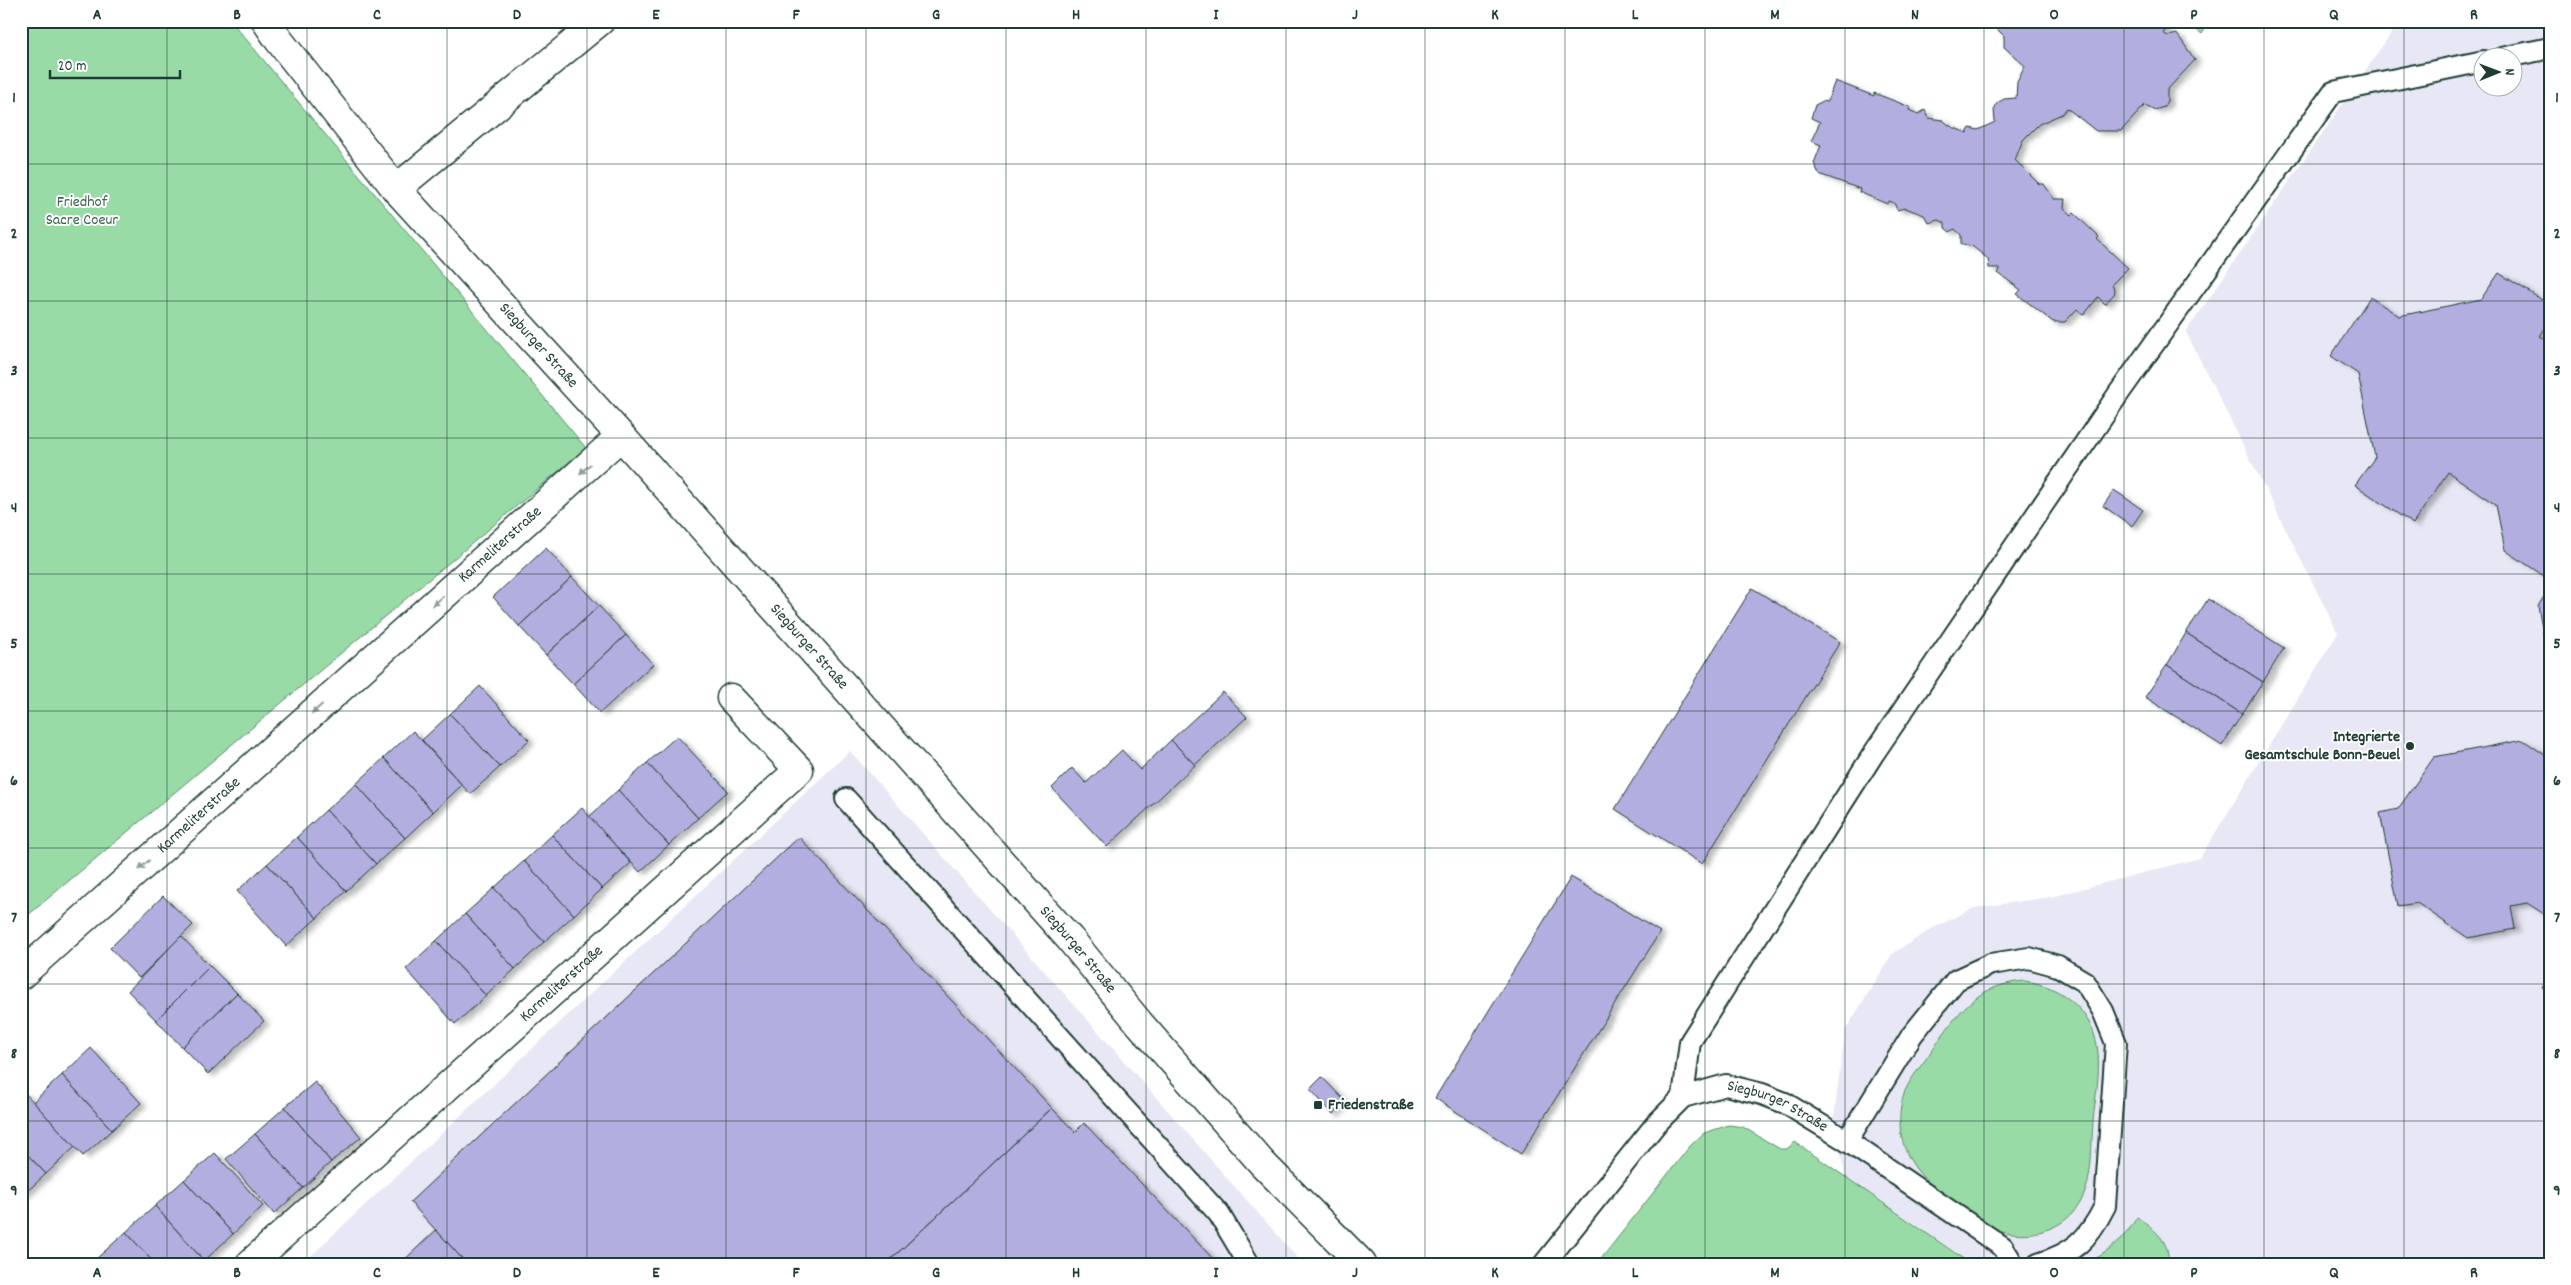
<svg xmlns="http://www.w3.org/2000/svg" width="2571" height="1285" viewBox="0 0 2571 1285" font-family="Dekko,sans-serif">
<defs>
<filter id="shadow"><feDropShadow dx="5.5" dy="3" stdDeviation="2.5" flood-color="#0004"/></filter>
</defs>
<rect width="100%" height="100%" fill="#fff"/>
<filter id="ink" filterUnits="userSpaceOnUse"><feTurbulence type="fractalNoise" baseFrequency=".02" numOctaves="2"/><feDisplacementMap in="SourceGraphic" scale="10" xChannelSelector="R" yChannelSelector="G"/><feConvolveMatrix kernelMatrix="1 2 1 2 8 2 1 2 1" color-interpolation-filters="sRGB"/></filter>
<g filter="url(#ink)">
<g fill="#e8e7f5" fill-rule="evenodd">
<path d="M2427 21H2550V1264H1973L1845 1177 1834 1117 1845 1031 1892 954 1933 928 1974 908 2051 897 2200 858 2338 633 2186 332 2396 26ZM2484 58H2514V88H2484Z"/>
<polygon points="850,751 1303,1264 302,1264"/>
</g>
<g fill="#98dba6" stroke="#5c8c6d">
<polygon points="21,21 231,21 586,448 21,921"/>
<polygon points="2184,21 2210,21 2202,34"/>
<path d="M2024 981C2062 985 2095 1013 2098 1053 2100 1076 2095 1099 2093 1121 2091 1143 2093 1171 2085 1192 2073 1227 2035 1240 2001 1231 1988 1228 1949 1196 1935 1187 1904 1166 1892 1126 1905 1091 1911 1077 1924 1063 1932 1050 1959 1012 1974 986 2024 981Z"/>
<polygon points="1729,1125 1743,1127 1780,1149 1787,1149 1795,1142 1971,1264 1597,1264 1690,1146 1704,1133"/>
<path d="M2137 1217C2154 1229 2171 1241 2168 1264H2085C2107 1254 2126 1238 2137 1217Z"/>
</g>
<g fill="#b2aedf" stroke="#1f3d34" filter="url(#shadow)">
<polygon points="1989,21 2168,21 2171,25 2163,33 2168,36 2177,34 2195,60 2167,90 2167,102 2164,107 2155,110 2145,105 2121,131 2096,131 2067,108 2062,114 2039,124 2023,140 2015,160 2039,184 2044,184 2054,199 2065,199 2064,208 2072,215 2074,213 2099,237 2097,239 2128,268 2112,284 2115,293 2105,304 2098,297 2084,315 2077,309 2065,322 2053,322 2017,294 2021,290 1998,273 2000,270 1997,268 1989,268 1988,259 1972,246 1961,244 1961,235 1955,229 1950,232 1945,228 1945,223 1939,220 1929,223 1924,215 1905,208 1897,210 1894,203 1889,201 1887,204 1859,192 1860,189 1819,174 1814,163 1821,145 1811,141 1820,122 1811,118 1815,105 1823,101 1827,102 1835,81 1874,96 1874,93 1910,107 1909,110 1918,114 1925,110 1929,118 1943,120 1950,126 1967,133 1970,128 1978,130 1995,122 1994,110 1997,103 2004,99 2016,98 2017,82 2025,66 2004,47 2004,36"/>
<polygon points="2499,273 2550,305 2550,321 2540,336 2550,343 2550,580 2505,550 2496,505 2448,472 2413,524 2355,485 2375,457 2358,374 2331,356 2370,297 2399,316 2481,299"/>
<polygon points="2114,490 2143,510 2132,526 2103,506"/>
<polygon points="546,548 572,577 519,626 493,597"/>
<polygon points="572,577 599,606 546,655 519,626"/>
<polygon points="2550,587 2550,670 2538,606"/>
<polygon points="1752,588 1840,642 1702,864 1615,809"/>
<polygon points="2208,599 2284,648 2263,682 2186,633"/>
<polygon points="599,606 626,635 573,684 546,655"/>
<polygon points="2186,633 2263,682 2242,714 2167,665"/>
<polygon points="626,635 653,664 600,713 573,684"/>
<polygon points="2167,665 2242,714 2222,746 2145,697"/>
<polygon points="480,686 529,740 500,767 450,714"/>
<polygon points="1223,692 1247,717 1195,765 1171,740"/>
<polygon points="450,714 500,767 470,794 422,740"/>
<polygon points="413,731 462,785 433,812 384,758"/>
<polygon points="677,736 728,791 698,818 647,763"/>
<polygon points="1171,740 1195,765 1107,847 1052,788 1072,768 1086,783 1122,750 1140,770"/>
<polygon points="2523,740 2548,757 2550,754 2550,918 2527,903 2511,906 2515,929 2468,938 2417,903 2398,906 2380,813 2398,809 2434,757"/>
<polygon points="384,758 433,812 405,838 356,784"/>
<polygon points="647,763 698,818 669,845 618,790"/>
<polygon points="356,784 405,838 376,864 326,810"/>
<polygon points="618,790 669,845 640,872 589,817"/>
<polygon points="582,808 631,863 602,889 552,835"/>
<polygon points="326,810 376,864 346,891 297,837"/>
<polygon points="552,835 602,889 574,915 524,861"/>
<polygon points="297,837 346,891 317,918 267,864"/>
<polygon points="799,837 1052,1108 886,1264 467,1264 410,1202"/>
<polygon points="524,861 574,915 544,942 494,888"/>
<polygon points="267,864 317,918 286,946 237,891"/>
<polygon points="1571,877 1660,932 1521,1154 1435,1098"/>
<polygon points="494,888 544,942 515,969 465,914"/>
<polygon points="163,896 193,925 139,978 110,948"/>
<polygon points="465,914 515,969 486,996 436,941"/>
<polygon points="181,936 210,966 156,1020 128,991"/>
<polygon points="436,941 486,996 455,1024 406,969"/>
<polygon points="210,966 237,993 182,1047 156,1020"/>
<polygon points="2550,975 2550,993 2542,988"/>
<polygon points="237,993 264,1021 208,1074 182,1047"/>
<polygon points="91,1048 141,1103 112,1130 62,1075"/>
<polygon points="62,1075 112,1130 83,1156 33,1102"/>
<polygon points="1322,1077 1346,1102 1333,1114 1310,1089"/>
<polygon points="315,1082 361,1137 331,1162 285,1107"/>
<polygon points="25,1093 75,1147 46,1174 21,1148 21,1096"/>
<polygon points="285,1107 331,1162 303,1188 255,1134"/>
<polygon points="1052,1108 1075,1132 1084,1123 1217,1263 1054,1264 1051,1261 1048,1264 886,1264"/>
<polygon points="255,1134 303,1188 274,1214 226,1159"/>
<polygon points="21,1148 46,1174 21,1197"/>
<polygon points="215,1153 263,1206 233,1234 184,1180"/>
<polygon points="184,1180 233,1234 204,1261 155,1206"/>
<polygon points="155,1206 204,1261 201,1264 155,1264 126,1232"/>
<polygon points="436,1230 467,1264 400,1264"/>
<polygon points="126,1232 155,1264 102,1264 97,1258"/>
</g>
<g fill="none" stroke-linecap="round" stroke-linejoin="round">
<g stroke="#1f3d34" stroke-width="24">
<g id="lane">
<polyline points="2502,58 2550,48"/>
<polyline points="846,799 1219,1214 1249,1264"/>
<polyline points="1683,1097 1690,1042 1874,753 2119,393 2333,92 2484,61"/>
<path d="M1847 1141 1912 1035 1956 980 1991 964 2029 958 2058 966 2085 982 2103 1011 2116 1043 2105 1206C2088 1240 2074 1253 2038 1264"/>
<path id="s1" d="M1544 1264 1656 1124 1683 1097 1726 1085 1762 1094 1785 1103 1847 1141 2003 1247 2013 1264"/>
</g>
</g>
<g stroke="#1f3d34" stroke-width="31">
<g id="street">
<polyline points="396,189 600,21"/>
<path id="s2" d="M21 975 621 436"/>
<path id="s3" d="M250 1264 799 770 731 698"/>
</g>
</g>
<g stroke="#1f3d34" stroke-width="31">
<g id="secondary">
<path id="s4" d="M266 21 278 39 396 189 621 436 1070 939 1140 1024 1262 1163 1362 1264"/>
</g>
</g>
<use href="#lane" stroke="#fff" stroke-width="20"/>
<use href="#street" stroke="#fff" stroke-width="28"/>
<use href="#secondary" stroke="#fff" stroke-width="28"/>
</g>
<defs><path id="oneway-solid" d="M-6-.8H1V-3.2L6.5 0L1 3.2V.8H-6Z" transform="scale(1.25)"/></defs>
<g fill="#8f9e9a">
<use href="#oneway-solid" transform="translate(585 469) rotate(138)"/>
<use href="#oneway-solid" transform="translate(438 601) rotate(138)"/>
<use href="#oneway-solid" transform="translate(317 709) rotate(138)"/>
<use href="#oneway-solid" transform="translate(144 865) rotate(138)"/>
</g>
</g>
<path fill="none" stroke="#1f3d34" stroke-width="1" stroke-opacity="0.55" d="M167 21V1264M307 21V1264M447 21V1264M587 21V1264M726 21V1264M866 21V1264M1006 21V1264M1146 21V1264M1286 21V1264M1425 21V1264M1565 21V1264M1705 21V1264M1845 21V1264M1984 21V1264M2124 21V1264M2264 21V1264M2404 21V1264M21 164H2550M21 301H2550M21 438H2550M21 574H2550M21 711H2550M21 848H2550M21 984H2550M21 1121H2550"/>
<g fill="#1f3d34" stroke="#fff" stroke-width="2">
<circle cx="2410" cy="746" r="5"/>
<rect x="1313" y="1100" width="10" height="10" rx="2.5"/>
</g>
<g text-anchor="middle" dominant-baseline="central" stroke-width="4" stroke-linejoin="round" paint-order="stroke">
<g font-size="16" fill="#3d6450" stroke="#fff">
<text x="82" y="202">Friedhof<tspan x="82" dy="18">Sacre Coeur</tspan></text>
</g>
<g font-size="16" fill="#1f3d34" stroke="#fff">
<text stroke="none"><textPath href="#s4" startOffset="424">Siegburger Straße</textPath></text>
<text stroke="none"><textPath href="#s2" startOffset="644">Karmeliterstraße</textPath></text>
<text stroke="none"><textPath href="#s4" startOffset="829">Siegburger Straße</textPath></text>
<text stroke="none"><textPath href="#s2" startOffset="239">Karmeliterstraße</textPath></text>
<text stroke="none"><textPath href="#s4" startOffset="1234">Siegburger Straße</textPath></text>
<text stroke="none"><textPath href="#s3" startOffset="419">Karmeliterstraße</textPath></text>
<text stroke="none"><textPath href="#s1" startOffset="318">Siegburger Straße</textPath></text>
</g>
<g font-size="16" font-weight="bold" fill="#1f3d34" stroke="#fff" text-anchor="end">
<text x="2400" y="737">Integrierte<tspan x="2400" dy="18">Gesamtschule Bonn-Beuel</tspan></text>
<text x="1328" y="1105" text-anchor="start">Friedenstraße</text>
</g>
</g>
<rect width="2571" height="1285" fill="none" stroke="#fff" stroke-width="55"/>
<g transform="translate(2498 72) rotate(89)"><circle r="24" fill="#ffffff" stroke="#a5b1ae"/>
<path d="M0-4L9 19L0 12L-9 19Z" fill="#1f3d34"/>
<text y="-8" font-size="14" font-weight="bold" text-anchor="middle" fill="#1f3d34">N</text>
</g>
<path d="M50 70v8h130v-8" fill="none" stroke="#1f3d34" stroke-width="2.5"/>
<text x="58" y="70" font-size="15" fill="#1f3d34" stroke="#ffffff" stroke-width="4" paint-order="stroke">20 m</text>
<rect x="28" y="28" width="2516" height="1230" fill="none" stroke="#1f3d34" stroke-width="2"/>
<g font-size="16" text-anchor="middle" font-weight="bold" fill="#1f3d34">
<text x="97" y="19">A</text>
<text x="237" y="19">B</text>
<text x="377" y="19">C</text>
<text x="517" y="19">D</text>
<text x="656" y="19">E</text>
<text x="796" y="19">F</text>
<text x="936" y="19">G</text>
<text x="1076" y="19">H</text>
<text x="1216" y="19">I</text>
<text x="1355" y="19">J</text>
<text x="1495" y="19">K</text>
<text x="1635" y="19">L</text>
<text x="1775" y="19">M</text>
<text x="1915" y="19">N</text>
<text x="2054" y="19">O</text>
<text x="2194" y="19">P</text>
<text x="2334" y="19">Q</text>
<text x="2474" y="19">R</text>
<text x="14" y="102">1</text>
<text x="2557" y="102">1</text>
<text x="14" y="238">2</text>
<text x="2557" y="238">2</text>
<text x="14" y="375">3</text>
<text x="2557" y="375">3</text>
<text x="14" y="512">4</text>
<text x="2557" y="512">4</text>
<text x="14" y="648">5</text>
<text x="2557" y="648">5</text>
<text x="14" y="785">6</text>
<text x="2557" y="785">6</text>
<text x="14" y="922">7</text>
<text x="2557" y="922">7</text>
<text x="14" y="1058">8</text>
<text x="2557" y="1058">8</text>
<text x="14" y="1195">9</text>
<text x="2557" y="1195">9</text>
<text x="97" y="1277">A</text>
<text x="237" y="1277">B</text>
<text x="377" y="1277">C</text>
<text x="517" y="1277">D</text>
<text x="656" y="1277">E</text>
<text x="796" y="1277">F</text>
<text x="936" y="1277">G</text>
<text x="1076" y="1277">H</text>
<text x="1216" y="1277">I</text>
<text x="1355" y="1277">J</text>
<text x="1495" y="1277">K</text>
<text x="1635" y="1277">L</text>
<text x="1775" y="1277">M</text>
<text x="1915" y="1277">N</text>
<text x="2054" y="1277">O</text>
<text x="2194" y="1277">P</text>
<text x="2334" y="1277">Q</text>
<text x="2474" y="1277">R</text>
</g>
</svg>
